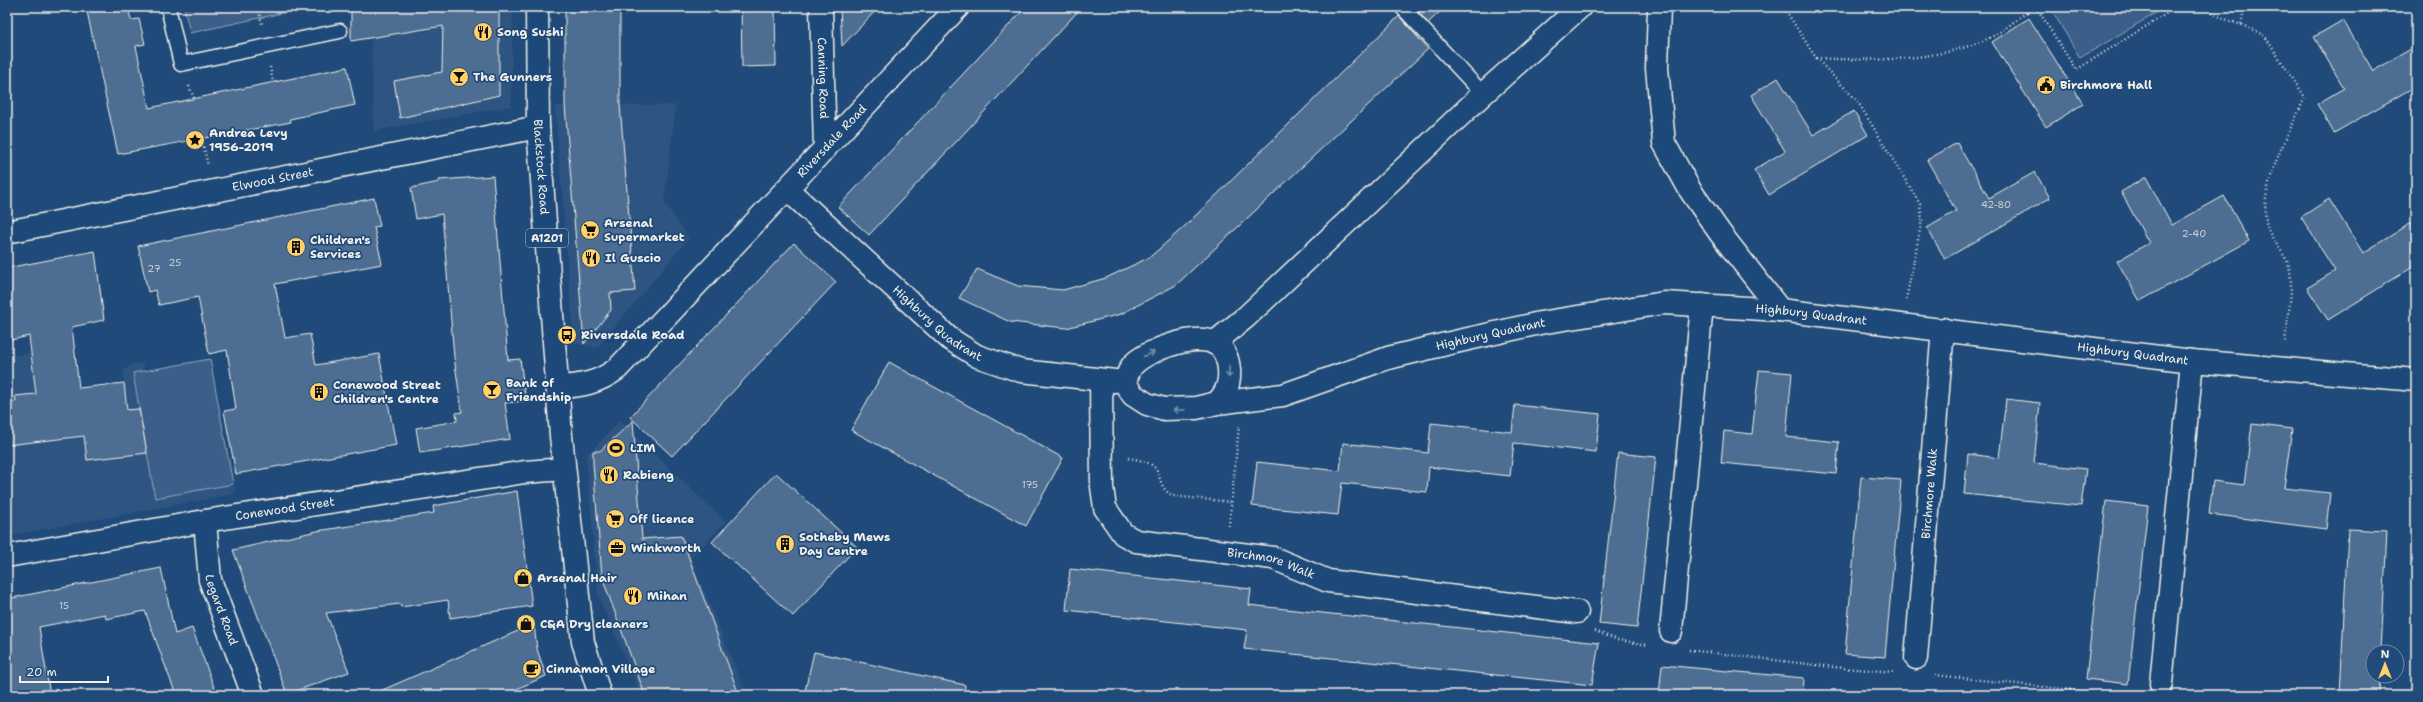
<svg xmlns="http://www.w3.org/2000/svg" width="2423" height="702" viewBox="0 0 2423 702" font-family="'Shantell Sans',sans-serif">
<rect width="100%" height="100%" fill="#1f4a7a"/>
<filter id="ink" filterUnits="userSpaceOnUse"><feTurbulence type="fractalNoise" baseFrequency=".025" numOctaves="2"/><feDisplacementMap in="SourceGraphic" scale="8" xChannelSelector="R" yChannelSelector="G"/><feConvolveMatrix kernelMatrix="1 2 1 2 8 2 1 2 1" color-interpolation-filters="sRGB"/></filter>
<g filter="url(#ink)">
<g fill="#2d5581">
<polygon points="370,7 513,7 511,106 374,131"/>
<polygon points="676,105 664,202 689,238 597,348 574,343 555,106"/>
<polygon points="74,344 80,388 124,383 123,371 131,365 143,363 144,371 210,359 235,494 7,536 7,357"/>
<polygon points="620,421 726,522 691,558 746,695 641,695 598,595 586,456"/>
</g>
<g fill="#3a5f88" stroke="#97a8b8">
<polygon points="184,7 310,7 190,33"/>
<polygon points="2050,7 2166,7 2080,58"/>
<polygon points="210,359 233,484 155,498 133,373"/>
</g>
<g fill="#4d6e92" stroke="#f4f1e8">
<polygon points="86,7 128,7 131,20 139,19 145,44 136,46 149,108 347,67 355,105 290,119 291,122 118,154"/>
<polygon points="351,7 499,7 499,95 400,118 394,81 442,72 443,26 351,41"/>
<polygon points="565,7 620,7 620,105 635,291 610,293 611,310 584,344 565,105"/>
<polygon points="741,7 775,7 776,66 742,67"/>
<polygon points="840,7 879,7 842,46"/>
<polygon points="1026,7 1082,7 869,235 838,207"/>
<polygon points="1414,7 1445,7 1428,23"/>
<polygon points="1399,16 1428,49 1176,285 1121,314 1066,328 1010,322 959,298 977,269 1018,286 1063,290 1106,278 1150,257 1186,225"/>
<polygon points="2029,18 2083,104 2046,127 1992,42"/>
<polygon points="2343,20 2373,71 2416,46 2416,86 2334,133 2317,104 2344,88 2314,37"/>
<polygon points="1778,78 1813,135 1854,111 1868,135 1769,195 1754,170 1785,151 1751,95"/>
<polygon points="1957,143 1989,198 2035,172 2050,198 1945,259 1927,228 1956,211 1927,160"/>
<polygon points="493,176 508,360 520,359 526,401 505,403 510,439 420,453 416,428 457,421 456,413 462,412 454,357 442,214 416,219 411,188 439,182 439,180"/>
<polygon points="2146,177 2172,225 2224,196 2249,241 2140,301 2117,261 2149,243 2121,192"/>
<polygon points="374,198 380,226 374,227 382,264 275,284 285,338 310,334 316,365 379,354 396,445 236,474 224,411 236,409 227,350 209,354 198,297 159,305 155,290 148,292 138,246"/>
<polygon points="2329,199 2363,253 2416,220 2416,265 2328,320 2307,288 2335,271 2301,217"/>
<polygon points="794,243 836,282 672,456 630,417"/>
<polygon points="95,251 104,320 72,327 79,388 124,383 127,410 139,409 147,453 87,460 84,436 7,445 7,402 16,401 15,396 36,394 29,336 7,341 7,268"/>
<polygon points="889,362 1063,458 1026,526 851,430"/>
<polygon points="1759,370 1792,373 1786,437 1839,442 1836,474 1721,463 1724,431 1752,434"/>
<polygon points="2006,399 2040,403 2034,463 2086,469 2081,506 1964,494 1968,454 1999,458"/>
<polygon points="1515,405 1600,414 1596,452 1514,443 1510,476 1429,467 1427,492 1342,483 1338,515 1252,506 1257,462 1340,471 1343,443 1428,453 1431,423 1512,432"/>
<polygon points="633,421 642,539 681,536 739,695 645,695 602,577 593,463 593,451 600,451"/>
<polygon points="2252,424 2292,429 2284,488 2330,493 2326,529 2209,514 2213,481 2244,485"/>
<polygon points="1618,453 1656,457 1637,628 1599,624"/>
<polygon points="776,473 857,547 793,616 712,542"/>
<polygon points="1861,477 1901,480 1885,657 1845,654"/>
<polygon points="517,491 532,606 450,618 448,600 401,607 400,604 326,613 349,672 287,694 233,550 317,531 434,513 433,506"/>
<polygon points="2106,501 2148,506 2128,684 2086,679"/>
<polygon points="2348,529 2387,531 2381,652 2373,652 2373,676 2380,676 2379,695 2340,695"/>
<polygon points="161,568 175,634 192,628 217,695 176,695 145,611 106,619 105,614 39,627 50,695 7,695 7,599"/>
<polygon points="1070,569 1251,589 1249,605 1599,643 1592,685 1244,649 1247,630 1066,610"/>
<polygon points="534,624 537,649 546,676 503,695 371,695"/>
<polygon points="814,652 965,685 964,695 804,695"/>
<polygon points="1662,665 1804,678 1803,695 1659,695"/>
</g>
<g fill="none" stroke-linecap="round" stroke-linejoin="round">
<g stroke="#f4f1e8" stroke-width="17">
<g id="lane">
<polyline points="168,7 181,64 340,31"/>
<polyline points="1402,7 1483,94"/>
</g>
</g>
<g stroke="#f4f1e8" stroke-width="25">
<g id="street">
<path id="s1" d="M821 7 825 149"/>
<polyline points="1659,7 1657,68 1664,143 1690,190 1720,233 1780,310"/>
<path id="s2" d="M787 189 950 339 977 356 1021 371 1115 381"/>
<path id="s3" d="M7 232 538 127"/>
<polyline points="1214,343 1246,317 1483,94 1580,7"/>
<path id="s4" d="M1101 380 1102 487 1105 508 1123 534 1136 541 1273 558 1328 581 1577 612"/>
<path id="s5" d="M1124 382 1133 395 1147 404 1164 409 1196 408 1217 403 1283 395 1388 358 1446 344 1540 323 1664 303 1780 310 2192 361 2416 380"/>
<path d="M1124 382C1127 377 1129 370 1132 366 1145 350 1196 333 1215 343 1230 352 1232 376 1226 390 1224 395 1220 399 1217 403"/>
<path id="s6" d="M558 387C581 386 598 383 617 369L958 7"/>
<path id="s7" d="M205 521 210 580 253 695"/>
<path id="s8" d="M7 556 205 521 525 472 564 469"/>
<polyline points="1671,631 1702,305"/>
<path id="s9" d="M1916 658 1943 329"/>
<polyline points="2161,684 2192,361"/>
</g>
</g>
<g stroke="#f4f1e8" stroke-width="25">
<g id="primary">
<path id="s10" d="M537 7 538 127 561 436 583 642 600 695"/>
</g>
</g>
<g stroke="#f4f1e8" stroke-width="2.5" stroke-dasharray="1 3" stroke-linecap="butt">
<polyline points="258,7 262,25"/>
<path d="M1779 7 1786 11 1816 58C1872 61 1932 62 1985 40 2002 33 2019 17 2034 7"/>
<polyline points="2036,7 2076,70 2177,7"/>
<path d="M2206 7C2219 22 2249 23 2266 38L2305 97C2290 133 2260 181 2266 221 2268 236 2280 247 2287 261 2296 280 2287 321 2285 342"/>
<polyline points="2241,24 2245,7"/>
<polyline points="1816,58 1858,102 1920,204 1922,220 1906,300"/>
<polyline points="270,67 273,82"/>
<polyline points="189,86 194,98"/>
<polyline points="202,139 208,166"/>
<path d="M1128 458C1173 464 1149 482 1173 496L1231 502"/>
<polyline points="1229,526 1239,426"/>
<polyline points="1595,631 1618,640 1648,645"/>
<polyline points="1689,650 1842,668 1895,672"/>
<polyline points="1935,675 2117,695"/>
</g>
<use href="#lane" stroke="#1f4a7a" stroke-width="14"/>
<use href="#street" stroke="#1f4a7a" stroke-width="22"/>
<use href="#primary" stroke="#1f4a7a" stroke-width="22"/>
</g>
<defs><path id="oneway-shaft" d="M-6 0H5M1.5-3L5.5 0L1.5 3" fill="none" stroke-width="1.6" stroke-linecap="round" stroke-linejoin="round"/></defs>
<g stroke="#748da6">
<use href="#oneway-shaft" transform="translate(1149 354) rotate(-24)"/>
<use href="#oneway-shaft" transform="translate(1229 372) rotate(91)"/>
<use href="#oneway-shaft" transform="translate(1179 410) rotate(179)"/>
</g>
</g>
<defs>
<g id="restaurant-disc" transform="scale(1)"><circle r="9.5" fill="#ffd166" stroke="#1f4a7a"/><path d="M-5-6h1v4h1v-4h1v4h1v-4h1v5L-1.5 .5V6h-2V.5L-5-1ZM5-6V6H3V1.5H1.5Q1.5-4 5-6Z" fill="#111"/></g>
<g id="bar-disc" transform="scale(1)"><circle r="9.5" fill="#ffd166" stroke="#1f4a7a"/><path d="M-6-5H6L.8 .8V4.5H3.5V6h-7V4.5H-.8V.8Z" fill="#111"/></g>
<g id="civic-disc" transform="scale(1)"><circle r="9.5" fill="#ffd166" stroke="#1f4a7a"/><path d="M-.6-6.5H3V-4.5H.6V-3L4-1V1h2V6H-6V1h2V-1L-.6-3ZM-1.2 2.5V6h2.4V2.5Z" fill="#111"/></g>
<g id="sight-disc" transform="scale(1)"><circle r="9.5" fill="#ffd166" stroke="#1f4a7a"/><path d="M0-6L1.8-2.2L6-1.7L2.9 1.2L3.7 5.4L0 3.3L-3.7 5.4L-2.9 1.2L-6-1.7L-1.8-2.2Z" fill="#111"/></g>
<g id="supermarket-disc" transform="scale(1)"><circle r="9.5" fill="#ffd166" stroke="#1f4a7a"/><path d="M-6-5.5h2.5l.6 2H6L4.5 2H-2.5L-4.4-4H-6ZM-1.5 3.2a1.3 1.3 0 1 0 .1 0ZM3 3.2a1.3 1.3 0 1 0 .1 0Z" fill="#111"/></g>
<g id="building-disc" transform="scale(1)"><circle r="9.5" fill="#ffd166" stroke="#1f4a7a"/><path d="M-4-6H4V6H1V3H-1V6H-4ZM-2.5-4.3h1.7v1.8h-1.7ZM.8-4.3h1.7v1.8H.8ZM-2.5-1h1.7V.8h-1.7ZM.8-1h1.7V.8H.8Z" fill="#111"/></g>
<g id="bus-disc" transform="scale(1)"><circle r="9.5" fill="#ffd166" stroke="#1f4a7a"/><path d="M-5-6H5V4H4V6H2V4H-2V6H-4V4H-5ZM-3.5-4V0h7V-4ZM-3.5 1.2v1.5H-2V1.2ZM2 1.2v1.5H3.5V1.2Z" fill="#111"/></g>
<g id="stadium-disc" transform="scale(1)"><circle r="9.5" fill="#ffd166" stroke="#1f4a7a"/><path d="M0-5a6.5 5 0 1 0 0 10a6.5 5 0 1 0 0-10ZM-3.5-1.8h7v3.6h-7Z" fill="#111"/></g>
<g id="office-disc" transform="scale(1)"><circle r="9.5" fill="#ffd166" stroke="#1f4a7a"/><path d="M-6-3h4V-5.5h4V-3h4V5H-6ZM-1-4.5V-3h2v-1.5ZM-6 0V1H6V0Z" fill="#111"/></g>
<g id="shop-disc" transform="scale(1)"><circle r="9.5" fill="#ffd166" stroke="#1f4a7a"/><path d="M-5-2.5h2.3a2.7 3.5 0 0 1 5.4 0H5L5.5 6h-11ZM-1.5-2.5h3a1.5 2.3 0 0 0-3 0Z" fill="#111"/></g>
<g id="cafe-disc" transform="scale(1)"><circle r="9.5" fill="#ffd166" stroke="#1f4a7a"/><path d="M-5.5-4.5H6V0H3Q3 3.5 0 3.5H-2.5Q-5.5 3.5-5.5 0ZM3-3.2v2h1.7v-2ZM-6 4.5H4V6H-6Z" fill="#111"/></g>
</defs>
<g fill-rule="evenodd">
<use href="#restaurant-disc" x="483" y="32"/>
<use href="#bar-disc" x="459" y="77"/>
<use href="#civic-disc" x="2046" y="85"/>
<use href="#sight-disc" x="195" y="140"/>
<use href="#supermarket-disc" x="590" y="230"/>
<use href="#building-disc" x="296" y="247"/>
<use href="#restaurant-disc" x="591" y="258"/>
<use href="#bus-disc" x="567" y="335"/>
<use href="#bar-disc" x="492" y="390"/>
<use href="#building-disc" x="319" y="392"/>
<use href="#stadium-disc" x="616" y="448"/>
<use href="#restaurant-disc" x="609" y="475"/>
<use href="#supermarket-disc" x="615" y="519"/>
<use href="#building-disc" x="785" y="544"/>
<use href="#office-disc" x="617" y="548"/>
<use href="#shop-disc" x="523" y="578"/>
<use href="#restaurant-disc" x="633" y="596"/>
<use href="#shop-disc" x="526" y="624"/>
<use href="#cafe-disc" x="532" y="669"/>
</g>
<g text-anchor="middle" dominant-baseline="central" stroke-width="3.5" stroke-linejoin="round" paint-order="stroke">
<g font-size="10" fill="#cad0d2">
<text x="1996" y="204">42-80</text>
<text x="2194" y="233">2-40</text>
<text x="175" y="262">25</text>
<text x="154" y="268">27</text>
<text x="1030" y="484">175</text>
<text x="64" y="605">15</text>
</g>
<rect fill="#1f4a7a" stroke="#b4bfc7" stroke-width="1" x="526" y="229" width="42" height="18" rx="3"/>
<g font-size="11" font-weight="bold" fill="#f4f1e8">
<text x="547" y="238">A1201</text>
</g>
<g font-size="12" font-weight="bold" fill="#f4f1e8" stroke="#1f4a7a" text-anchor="start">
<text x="497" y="32">Song Sushi</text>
<text x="473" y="77">The Gunners</text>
<text x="2060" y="85">Birchmore Hall</text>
<text x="209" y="133">Andrea Levy<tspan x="209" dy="14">1956-2019</tspan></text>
<text x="604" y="223">Arsenal<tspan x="604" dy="14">Supermarket</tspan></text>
<text x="310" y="240">Children's<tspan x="310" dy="14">Services</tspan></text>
<text x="605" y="258">Il Guscio</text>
<text x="581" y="335">Riversdale Road</text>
<text x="506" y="383">Bank of<tspan x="506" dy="14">Friendship</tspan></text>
<text x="333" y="385">Conewood Street<tspan x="333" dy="14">Children's Centre</tspan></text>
<text x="630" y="448">LIM</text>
<text x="623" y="475">Rabieng</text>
<text x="629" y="519">Off licence</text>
<text x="799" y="537">Sotheby Mews<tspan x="799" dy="14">Day Centre</tspan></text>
<text x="631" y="548">Winkworth</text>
<text x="537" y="578">Arsenal Hair</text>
<text x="647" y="596">Mihan</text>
<text x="540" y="624">C&amp;A Dry cleaners</text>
<text x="546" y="669">Cinnamon Village</text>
</g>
<g font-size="12" fill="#f4f1e8" stroke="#1f4a7a">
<text stroke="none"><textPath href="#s1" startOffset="71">Canning Road</textPath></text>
<text stroke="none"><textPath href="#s6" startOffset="376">Riversdale Road</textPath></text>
<text stroke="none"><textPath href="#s10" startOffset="160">Blackstock Road</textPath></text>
<text stroke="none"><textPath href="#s3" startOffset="271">Elwood Street</textPath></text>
<text stroke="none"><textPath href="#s5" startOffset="711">Highbury Quadrant</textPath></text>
<text stroke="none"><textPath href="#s2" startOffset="202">Highbury Quadrant</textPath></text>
<text stroke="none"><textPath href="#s5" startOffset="387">Highbury Quadrant</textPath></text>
<text stroke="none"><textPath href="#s5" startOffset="1035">Highbury Quadrant</textPath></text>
<text stroke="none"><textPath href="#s9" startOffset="165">Birchmore Walk</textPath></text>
<text stroke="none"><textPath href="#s8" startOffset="282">Conewood Street</textPath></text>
<text stroke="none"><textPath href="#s4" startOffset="312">Birchmore Walk</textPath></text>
<text stroke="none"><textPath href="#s7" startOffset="91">Legard Road</textPath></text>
</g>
</g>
<rect width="2423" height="702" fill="none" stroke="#1f4a7a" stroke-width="24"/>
<rect x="12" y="12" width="2399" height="678" fill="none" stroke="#f4f1e8" stroke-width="1.5" filter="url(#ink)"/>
<g transform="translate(2385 664)"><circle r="19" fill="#1f4a7a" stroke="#748da6"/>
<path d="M0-3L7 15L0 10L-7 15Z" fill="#ffd166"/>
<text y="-6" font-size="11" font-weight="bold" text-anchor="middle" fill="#f4f1e8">N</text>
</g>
<path d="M20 676v6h88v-6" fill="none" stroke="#f4f1e8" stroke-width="2"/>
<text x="26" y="676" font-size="12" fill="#f4f1e8" stroke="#1f4a7a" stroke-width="3" paint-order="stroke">20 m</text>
</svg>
